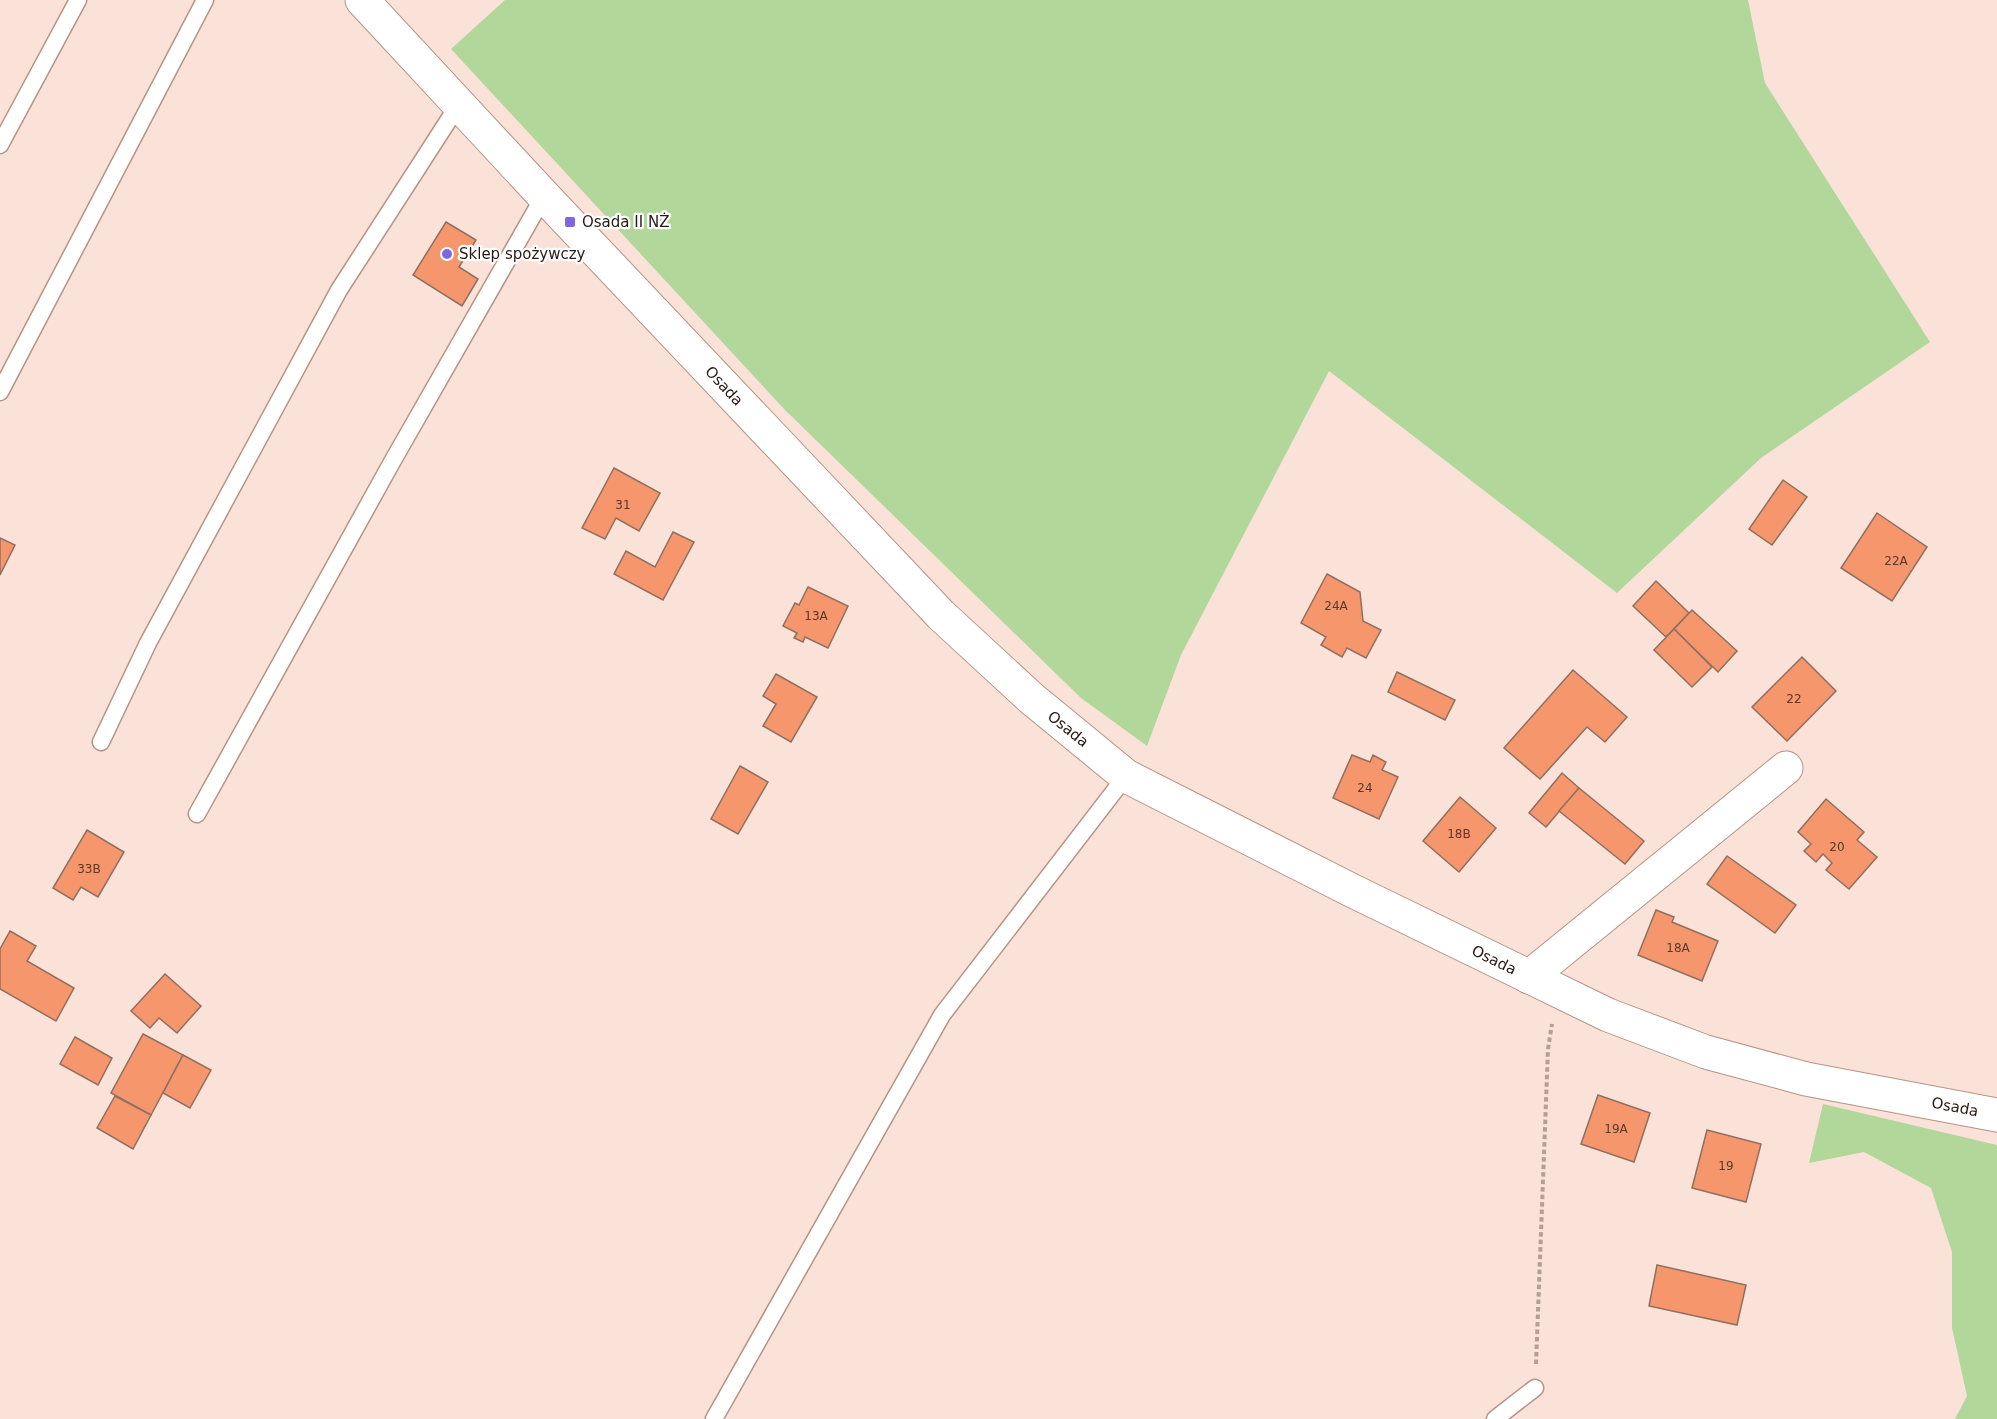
<svg xmlns="http://www.w3.org/2000/svg" width="1997" height="1419" viewBox="0 0 1997 1419" font-family="'DejaVu Sans',sans-serif">
<rect width="100%" height="100%" fill="#fae2d8"/>
<g fill="#b2d79b">
<polygon points="505,0 1748,0 1765,83 1930,342 1761,458 1617,593 1329,371 1181,655 1147,746 1081,698 785,410 451,49"/>
<polygon points="1823,1104 1997,1145 1997,1419 1955,1419 1967,1396 1952,1328 1952,1252 1931,1188 1864,1152 1809,1163"/>
</g>
<g fill="#f5966c" stroke="#916f60" stroke-width="1.5">
<polygon points="446,222 476,240 459,267 478,279 462,306 413,275"/>
<polygon points="614,468 660,493 639,531 616,518 605,539 582,528"/>
<polygon points="1783,480 1807,497 1772,545 1749,529"/>
<polygon points="1877,513 1927,547 1892,601 1841,568"/>
<polygon points="673,532 694,542 663,600 614,574 626,551 655,567"/>
<polygon points="0,538 15,545 0,575"/>
<polygon points="1327,574 1360,592 1363,621 1381,630 1366,658 1347,648 1342,657 1321,645 1326,637 1301,623"/>
<polygon points="1656,581 1689,613 1666,637 1633,606"/>
<polygon points="808,587 848,606 828,648 805,637 803,642 794,638 797,633 783,626 795,603 799,605"/>
<polygon points="1692,610 1737,651 1718,672 1674,629"/>
<polygon points="1674,629 1712,667 1692,687 1654,650"/>
<polygon points="1802,657 1836,691 1787,741 1752,707"/>
<polygon points="1573,670 1627,717 1605,742 1587,727 1540,779 1504,748"/>
<polygon points="1397,672 1455,700 1445,720 1388,692"/>
<polygon points="776,674 817,697 791,742 763,726 776,704 763,696"/>
<polygon points="1352,755 1370,762 1373,755 1386,762 1382,770 1398,777 1379,819 1333,798"/>
<polygon points="740,766 768,782 738,834 711,819"/>
<polygon points="1562,773 1579,788 1546,827 1529,813"/>
<polygon points="1579,788 1644,841 1625,864 1559,811"/>
<polygon points="1460,797 1496,828 1459,872 1423,841"/>
<polygon points="1826,799 1864,832 1857,840 1877,857 1849,889 1826,870 1832,863 1823,854 1816,862 1804,851 1811,844 1798,832"/>
<polygon points="87,830 124,852 98,897 81,887 73,900 53,888"/>
<polygon points="1727,856 1796,905 1775,933 1707,884"/>
<polygon points="1656,910 1674,917 1672,922 1718,941 1702,981 1638,955"/>
<polygon points="10,931 36,946 27,961 74,988 56,1021 0,989 0,949"/>
<polygon points="165,974 201,1006 177,1033 159,1018 150,1028 131,1011"/>
<polygon points="143,1034 183,1055 151,1115 111,1093"/>
<polygon points="75,1037 112,1058 98,1085 60,1064"/>
<polygon points="183,1055 211,1070 190,1108 163,1093"/>
<polygon points="1598,1095 1650,1113 1634,1162 1581,1144"/>
<polygon points="115,1096 151,1115 133,1149 97,1128"/>
<polygon points="1707,1130 1761,1144 1746,1202 1692,1188"/>
<polygon points="1657,1265 1746,1285 1737,1325 1649,1306"/>
</g>
<g fill="none" stroke-linecap="round" stroke-linejoin="round">
<g stroke="#b69383" stroke-width="19">
<g id="lane">
<polyline points="0,145 78,0"/>
<polyline points="0,392 205,0"/>
<polyline points="101,742 148,643 339,290 459,104"/>
<polyline points="197,814 392,462 544,196"/>
<polyline points="714,1419 942,1015 1126,776"/>
<polyline points="1495,1419 1535,1388"/>
</g>
</g>
<g stroke="#b69383" stroke-width="35">
<g id="street">
<polyline points="362,0 544,196 941,615 1031,698 1126,776 1353,891 1608,1015 1706,1052 1806,1079 1997,1115"/>
<polyline points="1529,977 1786,768"/>
</g>
</g>
<polyline stroke="#b39f96" stroke-width="4" stroke-dasharray="4.5 3" stroke-linecap="butt" points="1536,1364 1548,1049 1552,1024"/>
<use href="#lane" stroke="#fff" stroke-width="16"/>
<use href="#street" stroke="#fff" stroke-width="33"/>
</g>
<g fill="#8065e0" stroke="#fff" stroke-width="2">
<rect x="564" y="216" width="12" height="12" rx="3"/>
<circle cx="447" cy="254" r="6"/>
</g>
<g text-anchor="middle" dominant-baseline="central" stroke-width="4.5" stroke-linejoin="round" paint-order="stroke">
<g font-size="12" fill="#5a392a">
<text x="623" y="505">31</text>
<text x="1896" y="561">22A</text>
<text x="1336" y="606">24A</text>
<text x="816" y="616">13A</text>
<text x="1794" y="699">22</text>
<text x="1365" y="788">24</text>
<text x="1459" y="834">18B</text>
<text x="1837" y="847">20</text>
<text x="89" y="869">33B</text>
<text x="1678" y="948">18A</text>
<text x="1616" y="1129">19A</text>
<text x="1726" y="1166">19</text>
</g>
<g font-size="15" fill="#271a14" stroke="#fff" text-anchor="start">
<text x="582" y="222">Osada II NŻ</text>
<text x="459" y="254">Sklep spożywczy</text>
</g>
<g font-size="15" fill="#271a14" stroke="#fff">
<text transform="translate(724 386) rotate(47)">Osada</text>
<text transform="translate(1068 729) rotate(39)">Osada</text>
<text transform="translate(1494 960) rotate(26)">Osada</text>
<text transform="translate(1955 1107) rotate(11)">Osada</text>
</g>
</g>
</svg>
